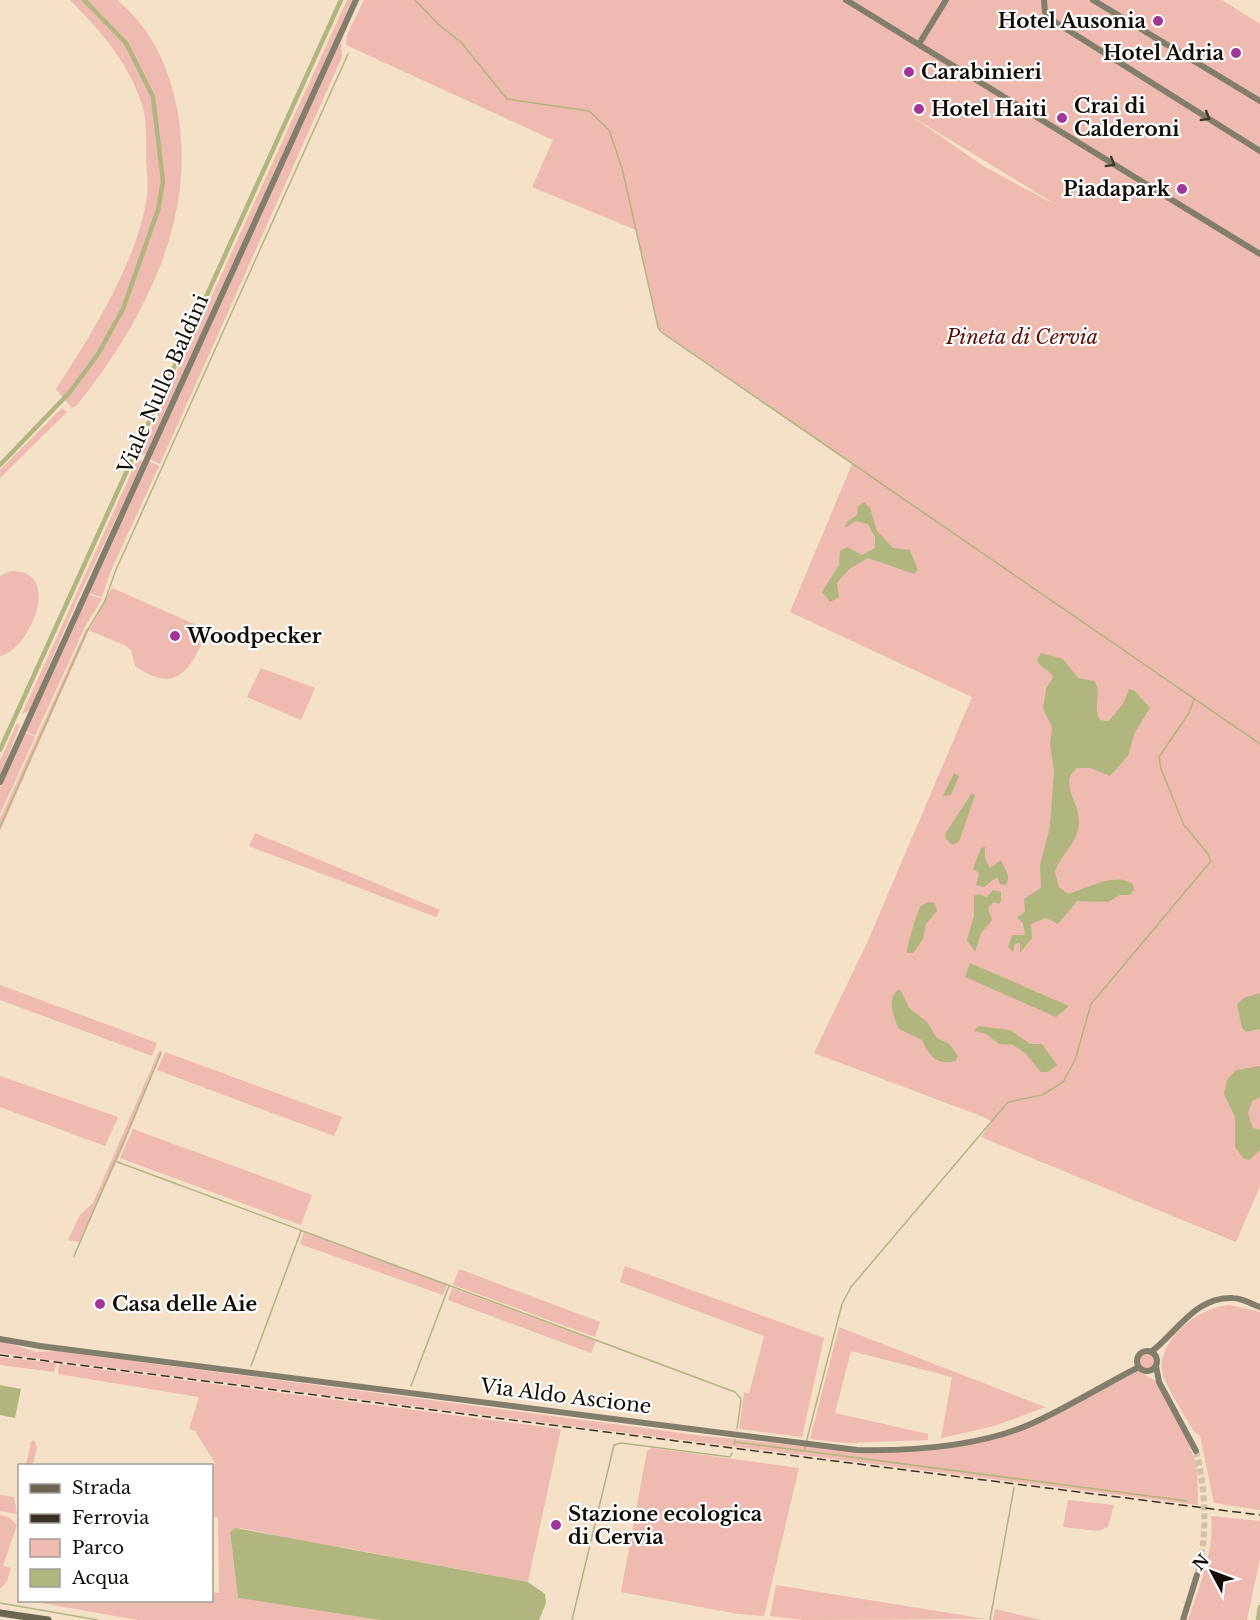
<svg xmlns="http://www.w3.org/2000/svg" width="1260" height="1620" viewBox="0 0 1260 1620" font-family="'Libre Baskerville',serif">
<rect width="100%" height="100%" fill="#f5e0c8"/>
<g fill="#efbaaf" fill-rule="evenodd">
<path d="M70 0H117C148 26 164 56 174 95 203 208 146 319 77 405L72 408 56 389C91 335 138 261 147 196 149 182 146 168 146 154 146 137 147 121 142 105 130 64 99 29 70 0Z"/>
<polygon points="347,0 353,0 146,454 139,455"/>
<polygon points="358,0 341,42 342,57 160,464 149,459"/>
<path d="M364 0H1222L1260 24V1186L1236 1242 981 1137 992 1122 986 1118 814 1053 867 943 972 697 790 612 852 464 662 332 658 326 636 230 532 187 553 140 346 45 347 35ZM908 114 1052 202V203L985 167Z"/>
<polygon points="62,408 67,412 0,478 0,470"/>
<polygon points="138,458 143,462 79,596 30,710 22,714"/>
<polygon points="148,461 159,466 110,573 102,597 88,593"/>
<path d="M10 571C65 569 29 651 0 656V576Z"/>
<path d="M112 588 208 630C191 668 178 696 135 666L131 650 126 646 89 630 0 831V819L86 629H90Z"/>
<polygon points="88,594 102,599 85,627 35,736 26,731"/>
<polygon points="261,668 315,688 301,720 247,697"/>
<polygon points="17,723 20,725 0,776 0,761"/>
<polygon points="25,733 35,737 0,814 0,788"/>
<polygon points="255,833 440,910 436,917 249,846"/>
<polygon points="0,985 157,1043 152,1056 0,1000"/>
<polygon points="162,1050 123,1147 80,1242 68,1240 80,1215 93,1203 159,1051"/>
<polygon points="165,1052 342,1117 334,1136 157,1070"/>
<polygon points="0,1076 118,1117 105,1146 0,1107"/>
<polygon points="133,1129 312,1195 301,1225 120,1158"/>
<polygon points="304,1232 447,1285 443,1295 300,1244"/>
<polygon points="625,1266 824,1338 802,1437 739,1429 744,1392 749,1394 764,1336 620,1282"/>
<polygon points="459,1269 600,1322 595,1337 453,1285"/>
<polygon points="452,1288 596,1341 591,1353 448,1300"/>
<path d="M1230 1305 1260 1312V1510L1214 1503 1200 1436 1193 1430C1187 1419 1162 1380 1162 1371 1159 1338 1199 1307 1230 1305Z"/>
<polygon points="839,1327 1040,1405 1046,1407 994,1426 941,1438 952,1377 851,1351 835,1413 928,1434 928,1440 845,1443 810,1439"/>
<polygon points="0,1341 37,1352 56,1351 704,1436 871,1453 940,1449 1019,1430 1138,1371 1156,1381 1186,1436 1197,1466 1198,1505 56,1361 0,1353"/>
<circle cx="1147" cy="1361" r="8"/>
<polygon points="0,1357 56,1363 54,1372 0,1365"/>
<polygon points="59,1364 561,1429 528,1582 341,1547 329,1547 241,1528 230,1532 238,1598 380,1620 138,1620 30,1601 212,1600 212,1592 219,1593 218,1518 212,1516 212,1475 215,1463 195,1431 189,1429 199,1397 58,1374"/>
<polygon points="34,1440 37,1447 33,1465 26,1465 31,1442"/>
<polygon points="652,1448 799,1468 764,1616 738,1614 621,1592 647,1451"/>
<polygon points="0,1495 14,1497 17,1514 0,1511"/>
<polygon points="1068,1500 1114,1505 1108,1527 1098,1531 1063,1527"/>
<polygon points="0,1515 10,1518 17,1525 3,1566 11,1568 7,1581 0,1589"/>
<path d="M1211 1516 1260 1521V1558L1247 1620H1188C1199 1587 1215 1551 1211 1516Z"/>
<polygon points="776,1585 986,1619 803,1620 770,1616"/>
<polygon points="995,1609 1041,1620 993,1620"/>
</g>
<g fill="#b1b67f">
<polygon points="864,502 870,508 877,531 893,548 910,550 918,570 914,574 868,558 849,569 837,583 839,597 830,602 822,592 839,565 840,551 847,547 862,555 875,548 875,537 868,524 856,521 845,528 847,522 857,515 858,506"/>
<path d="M1041 653 1063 659 1078 678 1094 681C1103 693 1092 708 1100 720L1109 721 1123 704 1129 689 1134 690 1150 708 1134 734 1128 756 1110 776 1090 768H1077C1058 783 1080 802 1079 823 1078 843 1060 855 1055 872L1059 887 1068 894C1084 890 1118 870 1133 885L1134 890 1129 895H1120L1108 902 1077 901 1058 924 1046 918 1031 924 1032 938 1020 953V943L1015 944 1013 952 1008 947 1012 935H1025L1023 923 1017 917 1025 912 1024 899 1041 888 1040 865 1050 827 1054 771 1050 744 1052 727 1043 709 1046 689 1053 677C1050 669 1040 669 1037 660Z"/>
<polygon points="954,773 959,776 951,795 943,796"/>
<polygon points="972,793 975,795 959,842 952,845 946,839 945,834"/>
<path d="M985 847V858L990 868 1001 860C1004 869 1012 875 1006 885L1000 884 997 877 984 887 976 885 979 873 973 869 981 848Z"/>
<polygon points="993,890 1001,892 1001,901 999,904 994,902 988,908 992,920 981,933 975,952 967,940 974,916 974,896 979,894 987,897"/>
<path d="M928 902 935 903 937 911 926 924 923 939 913 953H907C906 950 917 911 920 907 922 905 926 903 928 902Z"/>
<polygon points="970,963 1069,1006 1056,1017 965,977"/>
<path d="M898 990 901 991 909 1008 927 1022 936 1037 949 1044 958 1056 956 1061C937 1066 929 1056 922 1040L899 1029C894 1018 886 1000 898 990Z"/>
<polygon points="1260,993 1260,1029 1246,1032 1242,1028 1237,1004 1244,998"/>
<polygon points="978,1026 1010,1030 1030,1044 1042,1044 1057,1065 1048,1072 1041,1072 1026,1054 1013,1045 999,1044 986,1034 974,1031"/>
<polygon points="1260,1066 1260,1097 1252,1101 1248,1113 1253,1128 1260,1130 1260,1150 1249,1160 1243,1158 1235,1147 1235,1117 1224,1094 1227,1080 1236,1070"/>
<polygon points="0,1385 21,1389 15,1418 0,1415"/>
<polygon points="235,1528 528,1582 545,1594 546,1603 539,1620 380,1620 238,1598 230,1532"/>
</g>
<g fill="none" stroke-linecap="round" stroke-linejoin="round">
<g stroke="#b1b67f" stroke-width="1.5">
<polyline points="415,0 439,25 461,42 507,99 589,111 609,130 622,168 658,327 661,332 1260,744"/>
<polyline points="0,827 87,631 105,601 115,572 348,54"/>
<polyline points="116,1160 161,1053"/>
<polyline points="74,1256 115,1161 735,1392 741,1399 737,1429"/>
<polyline points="251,1366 301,1231"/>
<polyline points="411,1386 449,1286"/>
<polyline points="735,1442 804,1451 805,1447"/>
<polyline points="806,1443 842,1304 851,1287 1008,1102 1042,1095 1063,1082 1075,1060 1091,1004 1211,861 1208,854 1184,825 1161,769 1159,757 1189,713 1194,699"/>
<polyline points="734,1444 735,1440"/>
<polyline points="805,1451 1187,1501"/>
<polyline points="0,1603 98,1620"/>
<polyline points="572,1620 614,1445 621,1443 730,1457 732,1453"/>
<polyline points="990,1620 1014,1488"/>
</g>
<g stroke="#b1b67f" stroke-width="4.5">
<polyline points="0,465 70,392 98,354 123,309 158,210 163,181 153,97 126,43 84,0"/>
<polyline points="0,750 341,0"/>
<polyline points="1258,1620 1260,1607"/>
</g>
<path stroke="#d3c0ab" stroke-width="6" stroke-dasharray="6 3" stroke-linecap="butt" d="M1196 1451C1206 1490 1208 1537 1197 1575"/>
<g stroke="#837d6c" stroke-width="6">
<polyline points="846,0 1260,254"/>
<polyline points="1044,0 1045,12 1052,20 1260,151"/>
<polyline points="1093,0 1260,101"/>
<polyline points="919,44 946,0"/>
<polyline points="0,782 356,0"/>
<path d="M0 1339 40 1346 857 1450C912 1451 982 1446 1033 1423 1069 1407 1103 1385 1139 1367"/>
<circle cx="1147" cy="1361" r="10"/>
<path d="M1151 1352C1177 1332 1196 1296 1233 1298 1241 1298 1252 1304 1260 1307"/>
<polyline points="1156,1366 1159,1382 1196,1451"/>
<polyline points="1183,1620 1197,1575"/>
</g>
<polyline stroke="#6c6550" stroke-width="7" points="0,1613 48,1620"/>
<polyline stroke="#3b3127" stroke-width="1.5" stroke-dasharray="9 4.5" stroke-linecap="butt" points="0,1355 1260,1515"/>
</g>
<defs><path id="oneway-chevron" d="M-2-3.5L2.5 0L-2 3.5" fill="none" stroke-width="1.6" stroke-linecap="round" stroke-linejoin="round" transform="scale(1.5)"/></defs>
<g stroke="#403a2f">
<use href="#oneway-chevron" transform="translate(1206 117) rotate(31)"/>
<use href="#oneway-chevron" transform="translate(1111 163) rotate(31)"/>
</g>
<g fill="#9f3698" stroke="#fff" stroke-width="2">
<circle cx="1158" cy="21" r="6"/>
<circle cx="1236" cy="53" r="6"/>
<circle cx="909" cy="72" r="6"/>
<circle cx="919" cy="109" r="6"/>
<circle cx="1062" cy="118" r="6"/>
<circle cx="1182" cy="189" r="6"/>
<circle cx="175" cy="636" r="6"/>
<circle cx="100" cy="1304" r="6"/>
<circle cx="556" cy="1525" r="6"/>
</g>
<g text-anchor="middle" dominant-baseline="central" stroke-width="4.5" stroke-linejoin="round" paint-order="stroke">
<g font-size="20" font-weight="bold" fill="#140d06" stroke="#fff" text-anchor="start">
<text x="1146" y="21" text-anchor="end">Hotel Ausonia</text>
<text x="1224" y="53" text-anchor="end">Hotel Adria</text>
<text x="921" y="72">Carabinieri</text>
<text x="1074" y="106">Crai di<tspan x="1074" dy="23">Calderoni</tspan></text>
<text x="931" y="109">Hotel Haiti</text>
<text x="1170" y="189" text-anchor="end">Piadapark</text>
<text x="187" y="636">Woodpecker</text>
<text x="112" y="1304">Casa delle Aie</text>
<text x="568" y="1514">Stazione ecologica<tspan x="568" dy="23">di Cervia</tspan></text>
</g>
<g font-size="20" font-style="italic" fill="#581107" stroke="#fff">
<text x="1022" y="337">Pineta di Cervia</text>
</g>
<g font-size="20" fill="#140d06" stroke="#fff">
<text transform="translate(163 384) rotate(-66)">Viale Nullo Baldini</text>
<text transform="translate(566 1396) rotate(7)">Via Aldo Ascione</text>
</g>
</g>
<rect x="18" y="1464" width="195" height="138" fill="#ffffff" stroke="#a19e9b" stroke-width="1.5"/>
<rect x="30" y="1484" width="30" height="9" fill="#6c6550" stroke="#a19e9b" stroke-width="1.5"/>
<text x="72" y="1494" font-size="18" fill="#140d06">Strada</text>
<rect x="30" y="1514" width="30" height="9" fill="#3b3127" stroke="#a19e9b" stroke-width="1.5"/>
<text x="72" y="1524" font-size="18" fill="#140d06">Ferrovia</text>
<rect x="30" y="1539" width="30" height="18" fill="#efbaaf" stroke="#a19e9b" stroke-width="1.5"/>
<text x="72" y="1554" font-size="18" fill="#140d06">Parco</text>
<rect x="30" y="1569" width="30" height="18" fill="#b1b67f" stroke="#a19e9b" stroke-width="1.5"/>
<text x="72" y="1584" font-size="18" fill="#140d06">Acqua</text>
<g transform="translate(1212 1572) rotate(311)" stroke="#ffffff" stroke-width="4.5" paint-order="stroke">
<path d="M0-4.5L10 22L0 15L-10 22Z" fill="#140d06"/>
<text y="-9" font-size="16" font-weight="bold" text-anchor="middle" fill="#140d06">N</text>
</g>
</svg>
